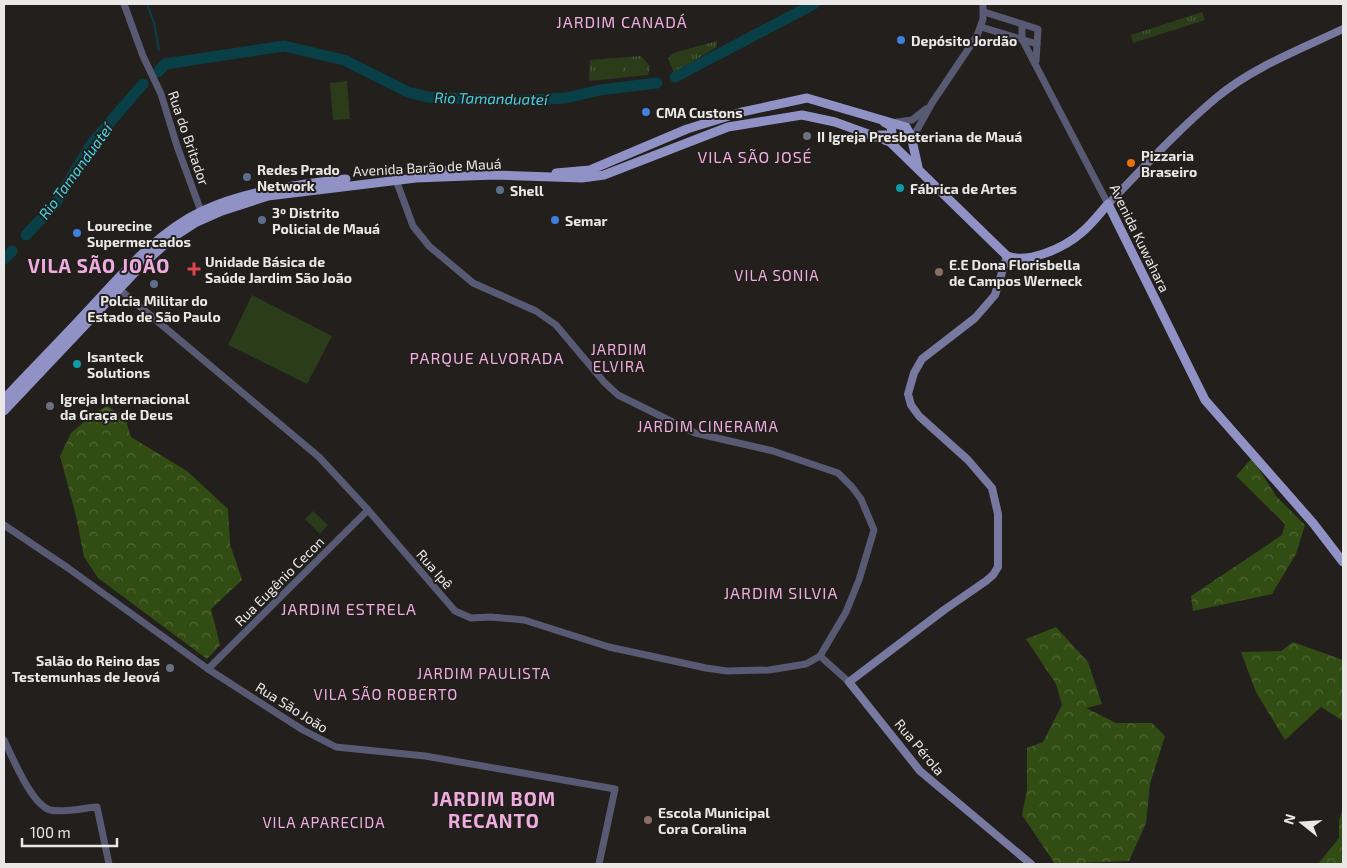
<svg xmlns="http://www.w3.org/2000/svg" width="1347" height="868" viewBox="0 0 1347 868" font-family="'Exo 2',sans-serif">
<defs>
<pattern id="forest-crowns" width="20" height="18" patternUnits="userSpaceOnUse" patternTransform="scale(1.25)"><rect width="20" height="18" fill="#324d13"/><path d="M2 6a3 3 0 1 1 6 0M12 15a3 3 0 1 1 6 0" fill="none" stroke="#506735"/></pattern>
<pattern id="park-tufts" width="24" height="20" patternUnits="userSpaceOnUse" patternTransform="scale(1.25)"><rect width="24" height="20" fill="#2b3c1a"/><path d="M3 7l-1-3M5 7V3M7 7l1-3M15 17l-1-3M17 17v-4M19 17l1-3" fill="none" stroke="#4a583b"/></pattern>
</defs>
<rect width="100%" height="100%" fill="#221f1d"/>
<g fill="url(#forest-crowns)">
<polygon points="107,406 125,417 131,437 187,471 228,509 230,544 242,580 211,609 220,645 207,659 98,578 84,557 76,516 60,456 71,433 93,414"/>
<polygon points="1252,458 1276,496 1305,525 1296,554 1272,594 1193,611 1191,596 1282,535 1285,524 1236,476"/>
<polygon points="1056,627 1088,662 1102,704 1086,708 1116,723 1152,723 1165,736 1150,784 1146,823 1129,861 1055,864 1022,815 1027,790 1027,748 1043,742 1062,705 1056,684 1026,639"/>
<polygon points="1293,642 1343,660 1343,721 1321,707 1285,740 1256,692 1241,652 1281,651"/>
<polygon points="1343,807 1343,864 1318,864 1339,838 1339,821"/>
</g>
<g fill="url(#park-tufts)">
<polygon points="1202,12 1205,20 1133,43 1131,35"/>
<polygon points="717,41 717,47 674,73 668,59 673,53"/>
<polygon points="641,56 650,66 648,75 589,81 590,60"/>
</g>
<g fill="#2b3c1a">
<polygon points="623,62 623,72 604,74 604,63"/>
<polygon points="347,81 350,119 333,120 330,83"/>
<polygon points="252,295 332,336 307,384 228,345"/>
<polygon points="313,511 328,525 320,534 305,519"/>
</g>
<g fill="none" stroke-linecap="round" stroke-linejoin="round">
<polyline stroke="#094047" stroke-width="2" points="147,4 154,23 159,50"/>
<g stroke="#094047" stroke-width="11">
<polyline points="158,72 165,64 284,46 344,60 408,92 427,97 513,101 566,98 600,90 657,83"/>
<polyline points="675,77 814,4"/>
<polyline points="26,235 56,203 92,143 143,84"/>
<polyline points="4,259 12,251"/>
</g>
<g stroke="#585972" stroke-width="7">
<polyline points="124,4 143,56 161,94 177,146 202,214"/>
<polyline points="984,12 1038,29 1036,61"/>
<polyline points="1022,24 1022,39 1108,204"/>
<polyline points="981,27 1037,44"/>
<polyline points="897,122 912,120 926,109"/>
<polyline points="890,142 907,139 917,130 932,103 977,36 983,19 983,4"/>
<polyline points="119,289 319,457 368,510 455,611 471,618 491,617 524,620 609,647 706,668 727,671 769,670 806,664 820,656 846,612 859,580 874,530 861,499 852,487 838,473 773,451 695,433 618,395 604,382 556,325 536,311 473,283 429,246 413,226 396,180"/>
<polyline points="4,525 68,568 208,669 303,730 336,747 425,756 615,789 599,864"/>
<polyline points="820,656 849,682"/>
<polyline points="208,669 368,510"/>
<path d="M4 740C13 758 31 804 50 810 64 813 83 808 97 807L109 864"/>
</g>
<g stroke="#7879a1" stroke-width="8">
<path d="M1108 204C1143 168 1178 130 1216 98 1253 67 1301 49 1343 29"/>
<polyline points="1007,256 995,295 975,318 922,359 914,373 908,394 911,405 919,416 968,460 992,488 998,514 998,567 993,575 986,581 944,610 849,682 920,771 1031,864"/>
</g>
<g stroke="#9092c6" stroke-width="9">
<polyline points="879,135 888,135 892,132 891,126 884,122"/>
<polyline points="416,172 458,170"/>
<polyline points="556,173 590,170 687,129 742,112 807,98 906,127 911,136 918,167"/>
<path d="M4 399C30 371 57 344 83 316 118 279 155 233 202 211 248 190 296 185 346 179"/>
<path d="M4 411 141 266 172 238 195 223 222 211 268 196 416 178 494 175 582 178 604 175 728 127 802 115 835 122 890 142 1007 256C1028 264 1064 248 1081 233 1091 225 1099 214 1108 204L1205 400 1313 523 1343 562"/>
</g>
</g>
<g fill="#3f7fe0" stroke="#221f1d" stroke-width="2">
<circle cx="901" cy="40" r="5"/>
<circle cx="646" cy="112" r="5"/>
<circle cx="555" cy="220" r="5"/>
<circle cx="77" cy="233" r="5"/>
</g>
<g fill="#6b7280" stroke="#221f1d" stroke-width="2">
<circle cx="807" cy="136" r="5"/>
<circle cx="50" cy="406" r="5"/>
<circle cx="170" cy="668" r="5"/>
</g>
<circle fill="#e8710a" stroke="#221f1d" stroke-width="2" cx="1131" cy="163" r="5"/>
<g fill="#5c6f8a" stroke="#221f1d" stroke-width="2">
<circle cx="247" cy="177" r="5"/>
<circle cx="500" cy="190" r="5"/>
<circle cx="262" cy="220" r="5"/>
<circle cx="154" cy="284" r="5"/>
</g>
<g fill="#0f9aa8" stroke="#221f1d" stroke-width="2">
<circle cx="900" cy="188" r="5"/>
<circle cx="77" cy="364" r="5"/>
</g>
<path fill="#e0444e" stroke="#221f1d" stroke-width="2" d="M191.5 261.5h5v5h5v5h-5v5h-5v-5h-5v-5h5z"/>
<g fill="#8d6e63" stroke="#221f1d" stroke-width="2">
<circle cx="939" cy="272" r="5"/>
<circle cx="648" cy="820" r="5"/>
</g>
<g text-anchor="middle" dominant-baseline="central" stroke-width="4" stroke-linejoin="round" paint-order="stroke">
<g font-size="14" font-weight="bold" fill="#eae8e7" stroke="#221f1d" text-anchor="start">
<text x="911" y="40">Depósito Jordão</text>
<text x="656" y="112">CMA Custons</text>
<text x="817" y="136">II Igreja Presbeteriana de Mauá</text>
<text x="1141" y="155">Pizzaria<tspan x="1141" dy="16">Braseiro</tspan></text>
<text x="257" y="169">Redes Prado<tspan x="257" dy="16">Network</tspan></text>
<text x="910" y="188">Fábrica de Artes</text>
<text x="510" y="190">Shell</text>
<text x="272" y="212">3º Distrito<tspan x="272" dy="16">Policial de Mauá</tspan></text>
<text x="565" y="220">Semar</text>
<text x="87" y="225">Lourecine<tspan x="87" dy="16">Supermercados</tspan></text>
<text x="205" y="261">Unidade Básica de<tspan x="205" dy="16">Saúde Jardim São João</tspan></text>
<text x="949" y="264">E.E Dona Florisbella<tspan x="949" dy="16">de Campos Werneck</tspan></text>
<text x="154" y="300" text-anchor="middle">Polcia Militar do<tspan x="154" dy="16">Estado de São Paulo</tspan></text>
<text x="87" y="356">Isanteck<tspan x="87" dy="16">Solutions</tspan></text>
<text x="60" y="398">Igreja Internacional<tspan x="60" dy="16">da Graça de Deus</tspan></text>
<text x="160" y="660" text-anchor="end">Salão do Reino das<tspan x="160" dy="16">Testemunhas de Jeová</tspan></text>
<text x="658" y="812">Escola Municipal<tspan x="658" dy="16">Cora Coralina</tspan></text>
</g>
<g font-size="14" fill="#eae8e7" stroke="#221f1d">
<text transform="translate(189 138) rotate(71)">Rua do Britador</text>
<text transform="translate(427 167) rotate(-3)">Avenida Barão de Mauá</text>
<text transform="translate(1140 238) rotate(64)">Avenida Kuwahara</text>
<text transform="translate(435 569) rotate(49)">Rua Ipê</text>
<text transform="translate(279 581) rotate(-45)">Rua Eugênio Cecon</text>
<text transform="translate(292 707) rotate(32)">Rua São João</text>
<text transform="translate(920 747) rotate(50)">Rua Pérola</text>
</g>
<g font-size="15" font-style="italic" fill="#45d3e5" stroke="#221f1d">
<text transform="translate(491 98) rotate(1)">Rio Tamanduateí</text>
<text transform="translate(75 171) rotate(-54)">Rio Tamanduateí</text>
</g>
<g font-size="15" letter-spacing="1" fill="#efaddf" stroke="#221f1d">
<text x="777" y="275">VILA SONIA</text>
<text x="619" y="349">JARDIM<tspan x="619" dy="17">ELVIRA</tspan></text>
<text x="708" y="426">JARDIM CINERAMA</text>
<text x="484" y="673">JARDIM PAULISTA</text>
<text x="386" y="694">VILA SÃO ROBERTO</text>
<text x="324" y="822">VILA APARECIDA</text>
</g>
<g font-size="16" letter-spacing="1" fill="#efaddf" stroke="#221f1d">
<text x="622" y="21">JARDIM CANADÁ</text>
<text x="755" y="156">VILA SÃO JOSÉ</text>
<text x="487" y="357">PARQUE ALVORADA</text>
<text x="781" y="592">JARDIM SILVIA</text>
<text x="349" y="608">JARDIM ESTRELA</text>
</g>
<g font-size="19" font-weight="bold" letter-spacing="1" fill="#efaddf" stroke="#221f1d">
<text x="99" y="265">VILA SÃO JOÃO</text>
<text x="494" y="798">JARDIM BOM<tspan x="494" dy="22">RECANTO</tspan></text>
</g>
</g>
<rect width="1347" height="868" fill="none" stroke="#eae8e7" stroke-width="10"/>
<g transform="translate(1302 823) rotate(287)" stroke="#221f1d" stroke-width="4" paint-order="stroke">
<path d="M0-4L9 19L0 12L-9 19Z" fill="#eae8e7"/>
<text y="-8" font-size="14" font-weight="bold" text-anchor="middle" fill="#eae8e7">N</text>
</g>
<path d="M22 838v8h95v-8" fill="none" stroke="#eae8e7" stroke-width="2.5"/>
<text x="30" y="838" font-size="15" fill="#eae8e7" stroke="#221f1d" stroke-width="4" paint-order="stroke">100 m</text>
</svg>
